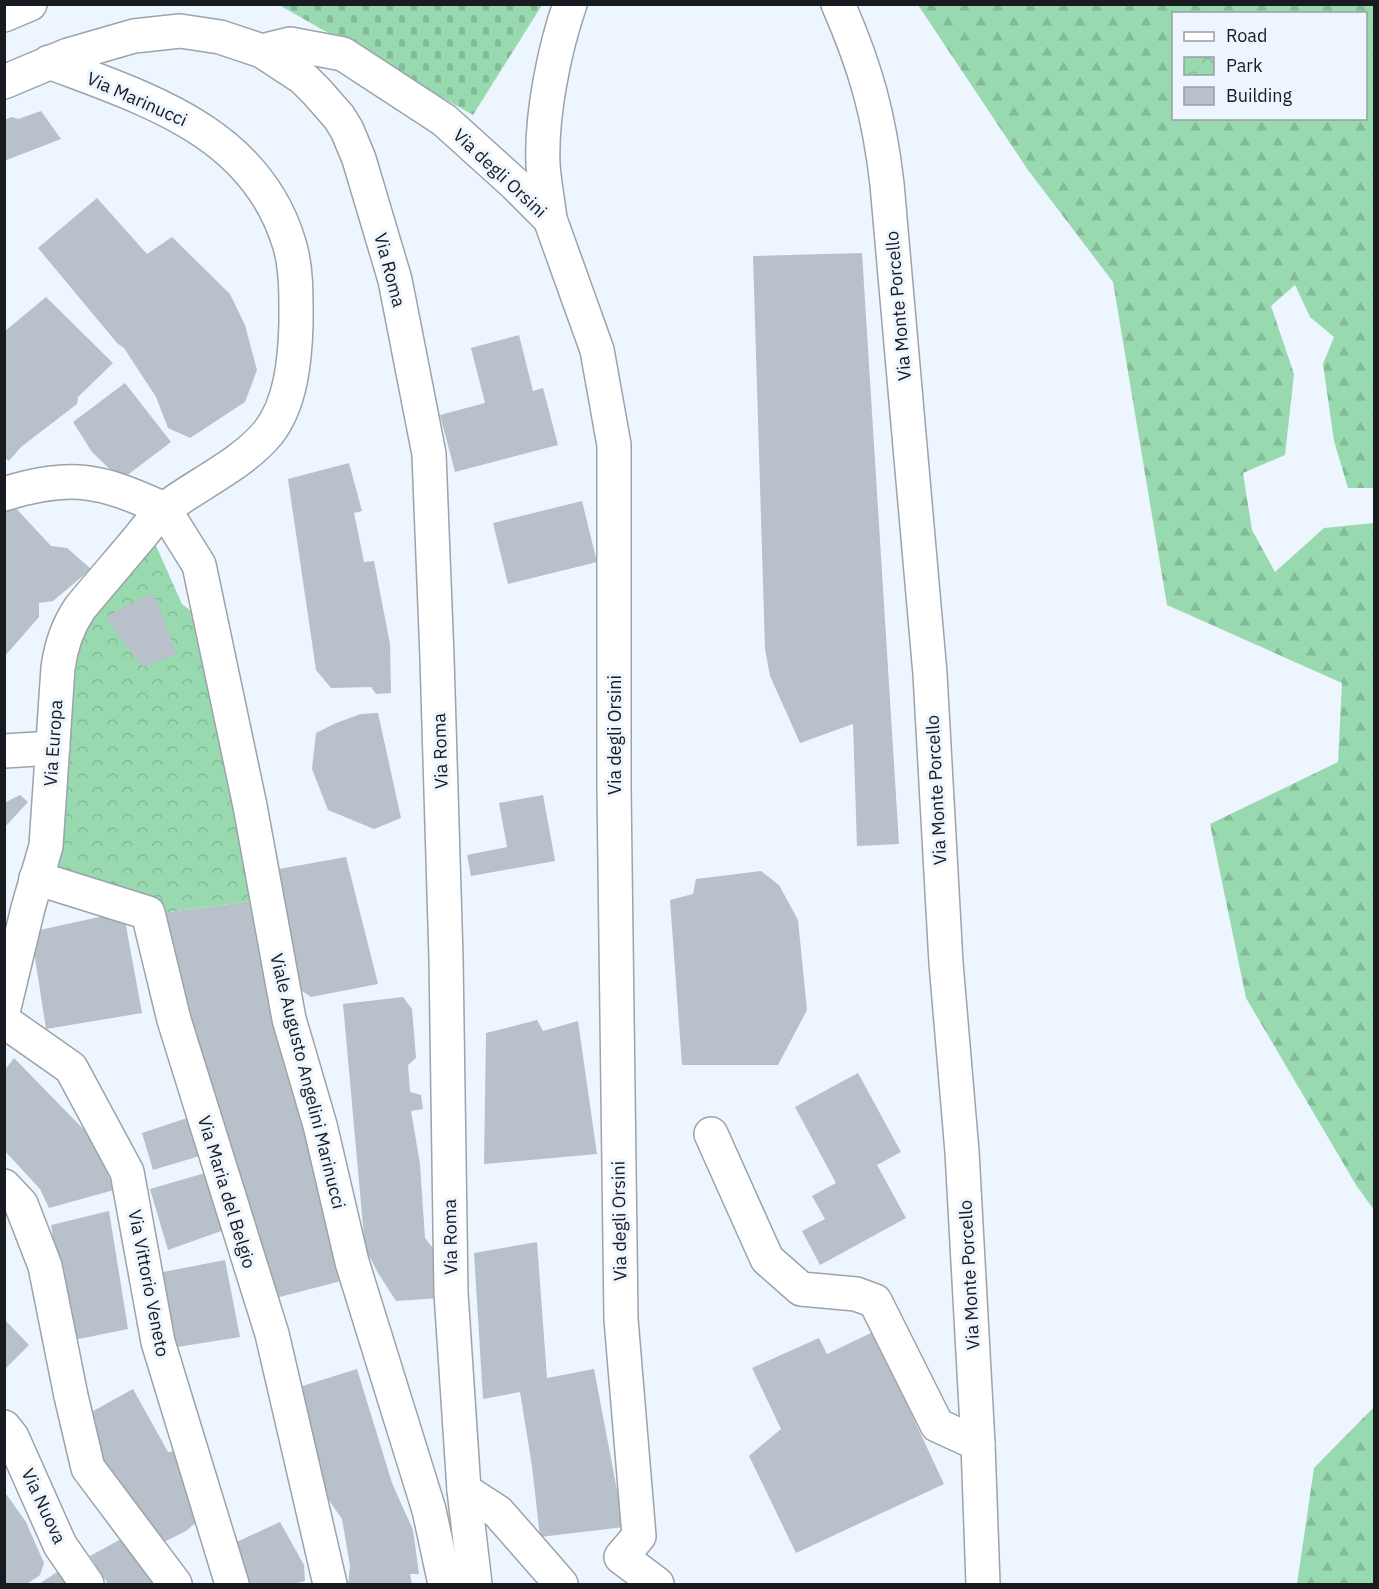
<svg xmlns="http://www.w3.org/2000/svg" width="1379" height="1589" viewBox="0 0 1379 1589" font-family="'IBM Plex Sans',sans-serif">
<defs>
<pattern id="forest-firs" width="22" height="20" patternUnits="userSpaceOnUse" patternTransform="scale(1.5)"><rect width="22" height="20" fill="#99d9b0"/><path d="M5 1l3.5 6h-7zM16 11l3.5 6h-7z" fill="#83ba97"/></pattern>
<pattern id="cemetery-stones" width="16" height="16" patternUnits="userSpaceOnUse" patternTransform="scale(1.5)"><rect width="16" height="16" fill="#99d9b0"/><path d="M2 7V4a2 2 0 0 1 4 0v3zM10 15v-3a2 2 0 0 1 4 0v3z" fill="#83ba97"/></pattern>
<pattern id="park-crowns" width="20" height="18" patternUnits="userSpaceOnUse" patternTransform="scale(1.5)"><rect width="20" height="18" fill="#99d9b0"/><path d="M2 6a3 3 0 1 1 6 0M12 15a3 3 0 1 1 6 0" fill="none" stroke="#83ba97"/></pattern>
</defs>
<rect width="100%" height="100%" fill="#edf5fe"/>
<g fill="url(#forest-firs)" fill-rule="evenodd">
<path d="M918 5H1374V488H1348L1334 441 1323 364 1334 337 1310 317 1295 285 1271 306 1294 374 1285 455 1243 473 1252 530 1275 572 1324 528 1374 523V1210L1356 1185 1246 998 1210 824 1338 762 1342 683 1167 605 1113 282 1028 170ZM1174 14H1366V118H1174Z"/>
<polygon points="1374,1407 1374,1584 1297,1584 1314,1468"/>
</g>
<polygon fill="url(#cemetery-stones)" points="279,5 542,5 473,115"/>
<polygon fill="url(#park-crowns)" points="153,539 182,604 201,619 252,901 161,913 48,873 79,623"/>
<g fill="#b8c0c9">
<polygon points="41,111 61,139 4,161 4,120 12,117 18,119"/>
<polygon points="97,198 147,254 172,237 230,294 245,325 257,370 245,402 190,438 168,428 156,397 124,348 117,343 38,248"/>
<polygon points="862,253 899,844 857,846 853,724 800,743 770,676 765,649 753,256"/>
<polygon points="46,297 113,363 78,397 77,404 21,447 9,461 4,457 4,332"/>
<polygon points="519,335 533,391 543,388 558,445 455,472 440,415 485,403 471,348"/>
<polygon points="125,383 171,442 121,480 92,452 73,422"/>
<polygon points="349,463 362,511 354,513 364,562 374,561 390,644 391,693 376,694 371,687 331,688 316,670 288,479"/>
<polygon points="582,501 597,562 508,584 493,523"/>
<polygon points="12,504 51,546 67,548 91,569 53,601 39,603 39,617 4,657 4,511"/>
<polygon points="153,593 177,654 143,667 105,617"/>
<polygon points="378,713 401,818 374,829 328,810 312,769 316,733 336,723 361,714"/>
<polygon points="20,795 28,802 4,828 4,803"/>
<polygon points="543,795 555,861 471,876 467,855 507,847 499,803"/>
<polygon points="346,857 378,984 311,997 299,989 279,869"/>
<polygon points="761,871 779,885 798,920 807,1010 778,1065 682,1065 670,900 693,894 696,879"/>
<polygon points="252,901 345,1280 272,1299 206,1095 161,913"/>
<polygon points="117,913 126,926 142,1013 46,1029 31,932"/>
<polygon points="403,997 412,1009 416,1058 408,1065 410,1092 421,1095 423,1109 411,1111 420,1164 425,1238 433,1248 441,1298 396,1301 378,1273 365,1248 343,1004"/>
<polygon points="537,1020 543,1031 578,1021 597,1154 484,1164 486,1033"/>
<polygon points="14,1058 94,1140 114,1190 49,1208 40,1189 4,1150 4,1071"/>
<polygon points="858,1073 901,1152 877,1165 906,1218 820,1265 802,1231 825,1219 812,1196 836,1183 795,1107"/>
<polygon points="187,1118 203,1155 153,1170 142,1133"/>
<polygon points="205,1173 224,1230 168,1250 150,1189"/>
<polygon points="109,1211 128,1329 69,1341 51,1225"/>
<polygon points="537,1242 547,1378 594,1369 624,1527 540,1537 532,1466 520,1392 483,1399 474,1253"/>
<polygon points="225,1260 240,1337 171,1348 163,1272"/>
<polygon points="4,1319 29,1345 4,1370"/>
<polygon points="873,1332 944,1484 796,1553 749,1456 781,1429 752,1368 819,1338 827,1354"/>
<polygon points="357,1369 392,1483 413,1530 419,1574 410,1574 412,1584 348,1584 350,1566 342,1519 317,1483 296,1388"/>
<polygon points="133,1389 168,1452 176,1451 200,1519 186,1531 154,1547 118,1496 86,1415"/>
<polygon points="4,1491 26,1522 44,1563 40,1575 27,1584 4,1584"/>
<polygon points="280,1522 304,1565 305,1581 293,1584 244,1584 230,1545"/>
<polygon points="123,1538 158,1584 108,1584 90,1556"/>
<polygon points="63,1568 74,1584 39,1584"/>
</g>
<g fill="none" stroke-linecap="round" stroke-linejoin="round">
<g stroke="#9ba3ab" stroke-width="36">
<g id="minor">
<path d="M838 4C866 68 879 115 887 184L930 674 946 963 962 1152 978 1444 983 1584"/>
<polyline points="4,15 30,4"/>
<polyline points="262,51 290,44 343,54 444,120 516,185 550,219 597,350 614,445 614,788 621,1319 639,1536 621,1557 657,1584"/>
<polyline points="4,82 68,55 134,36 180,31 220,37 262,51 303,78 317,92 339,117 347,130 359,159 395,280 429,454 437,658 446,958 451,1293 464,1490 475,1584"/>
<path d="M550 219C548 201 544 182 543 164 541 116 554 50 570 4"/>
<path d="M4 494C72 473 101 480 164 509"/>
<polyline points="164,509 199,565 250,806 289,1019 320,1125 352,1262 429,1510 445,1584"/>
<polyline points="4,751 53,748"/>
<polyline points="36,878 148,913 174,1020 272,1334 330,1584"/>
<path d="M4 1008 28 908 46 846 58 668C61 645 67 627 80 608 99 585 119 562 139 538 147 529 155 516 166 508 199 483 241 465 268 433 291 404 295 360 296 324 296 299 297 268 289 243 255 131 146 99 49 62"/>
<polyline points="4,1021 71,1068 127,1172 158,1342 232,1584"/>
<polyline points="711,1134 767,1259 801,1289 856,1294 875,1301 937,1425 978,1444"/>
<polyline points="4,1186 21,1204 45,1266 71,1396 88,1468 175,1584"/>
<polyline points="4,1427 12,1437 60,1545 87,1584"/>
<polyline points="464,1490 498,1512 561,1584"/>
</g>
</g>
<use href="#minor" stroke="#fff" stroke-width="33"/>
</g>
<g text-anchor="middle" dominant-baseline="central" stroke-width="6" stroke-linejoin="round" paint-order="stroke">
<g font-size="18" fill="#181b1f" stroke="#edf5fe">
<text transform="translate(137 99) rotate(24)">Via Marinucci</text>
<text transform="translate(500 173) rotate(43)">Via degli Orsini</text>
<text transform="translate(390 270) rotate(75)">Via Roma</text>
<text transform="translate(898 306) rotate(-95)">Via Monte Porcello</text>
<text transform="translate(614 735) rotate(-90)">Via degli Orsini</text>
<text transform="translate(53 743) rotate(-86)">Via Europa</text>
<text transform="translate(440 751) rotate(-92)">Via Roma</text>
<text transform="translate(936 790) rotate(-93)">Via Monte Porcello</text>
<text transform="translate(308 1081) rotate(76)">Viale Augusto Angelini Marinucci</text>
<text transform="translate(227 1192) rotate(73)">Via Maria del Belgio</text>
<text transform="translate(619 1221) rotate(-91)">Via degli Orsini</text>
<text transform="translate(450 1237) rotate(-91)">Via Roma</text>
<text transform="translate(969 1275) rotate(-93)">Via Monte Porcello</text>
<text transform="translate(149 1283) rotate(79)">Via Vittorio Veneto</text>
<text transform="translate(44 1506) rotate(65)">Via Nuova</text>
</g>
</g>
<rect width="1379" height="1589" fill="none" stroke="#181b1f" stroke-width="12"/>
<rect x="1172" y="12" width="195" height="108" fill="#edf5fe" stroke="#989ea5" stroke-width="1.5"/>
<rect x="1184" y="32" width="30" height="9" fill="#ffffff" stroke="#989ea5" stroke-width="1.5"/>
<text x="1226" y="42" font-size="18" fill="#181b1f">Road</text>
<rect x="1184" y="57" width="30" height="18" fill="url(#park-crowns)" stroke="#989ea5" stroke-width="1.5"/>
<text x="1226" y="72" font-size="18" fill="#181b1f">Park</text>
<rect x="1184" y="87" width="30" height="18" fill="#b8c0c9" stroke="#989ea5" stroke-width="1.5"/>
<text x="1226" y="102" font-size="18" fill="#181b1f">Building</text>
</svg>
